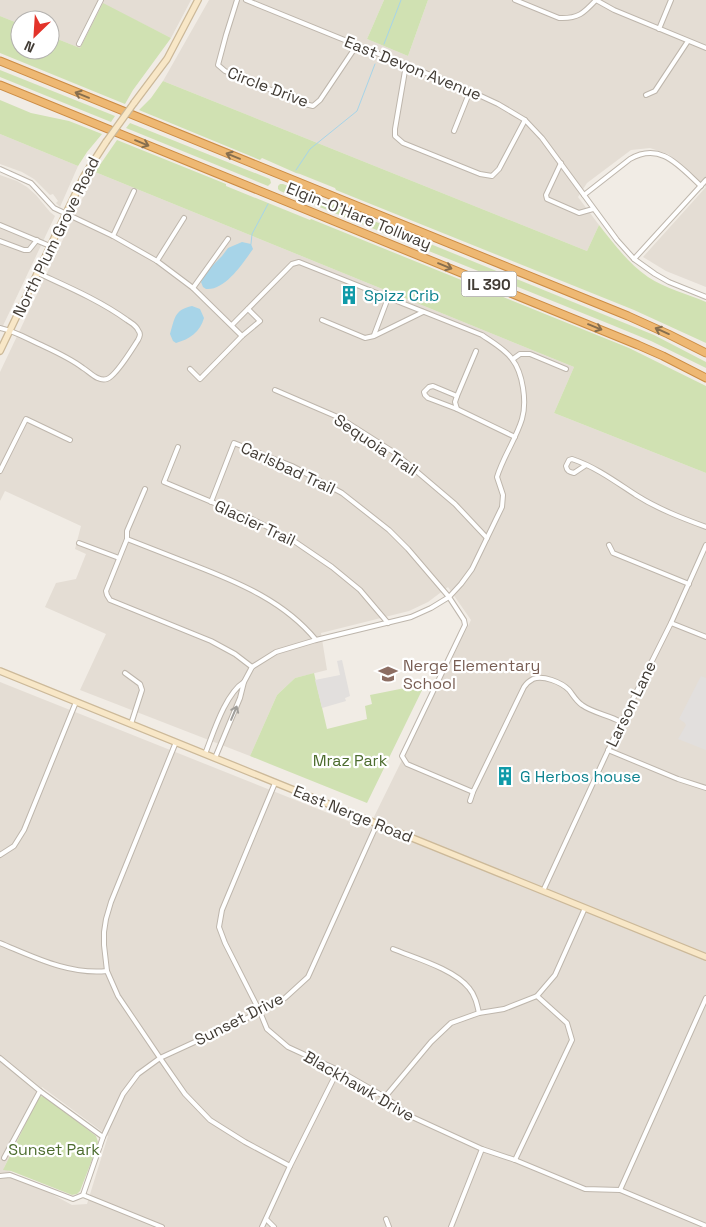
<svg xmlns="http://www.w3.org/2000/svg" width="706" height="1227" viewBox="0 0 706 1227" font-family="'Space Grotesk',sans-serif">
<rect width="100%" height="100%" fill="#f1ece5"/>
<g fill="#e4ddd4" fill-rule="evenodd">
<polygon points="0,0 191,0 171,38 103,4 80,48 50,36 50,20 20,20 20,24 0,16"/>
<polygon points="209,0 384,0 367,39 408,56 428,0 706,0 706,287 666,271 643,257 706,187 668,154 650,148 631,150 587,183 578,197 599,225 587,251 163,81"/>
<polygon points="0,134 78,166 60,207 56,203 58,201 53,194 50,195 34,179 22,172 0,164"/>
<path d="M95 172 574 367 554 413 706 473V1227H0V682L368 829 471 620 448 587 428 602 409 611 321 633 327 670 295 678 277 695 250 756 80 690 106 634 45 607 56 583 76 579 86 554 75 549 81 526 5 491 0 501V372ZM42 1087 108 1136 87 1204 72 1205 4 1168Z"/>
<polygon points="0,175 17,181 27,187 36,195 50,212 55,216 0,332"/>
</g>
<g fill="#d0e1b2">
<polygon points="384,0 428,0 408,56 367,39"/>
<polygon points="103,3 171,38 133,90 125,104 0,53 0,16 20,24 20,50 50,50 50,36 80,48"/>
<polygon points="0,70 115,116 111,122 0,77"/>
<path d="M163 81 587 251 599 225C614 244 628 263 648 277 665 288 687 294 706 302V343L634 310 336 190 335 188 300 174 296 173 262 158 260 160 139 110 151 98Z"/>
<polygon points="0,100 31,113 69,121 102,134 87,152 78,166 0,134"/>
<polygon points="130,123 270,179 271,183 268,186 126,128"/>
<polygon points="117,140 226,184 226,186 310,220 311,219 629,348 706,386 706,473 554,413 574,367 95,172"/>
<polygon points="280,184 283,184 654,335 706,362 706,368 651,341 612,325 280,191 278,189 278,186"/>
<polygon points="314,673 327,729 367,719 365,706 372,704 370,695 425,684 367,803 250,756 277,695 295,678"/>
<polygon points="40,1096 46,1097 96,1136 98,1142 97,1147 80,1191 77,1194 72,1195 11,1171 3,1170 38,1098"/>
</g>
<g fill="#e2dfdd">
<polygon points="342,660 350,696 345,698 346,701 322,708 315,680 340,675 337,661"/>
<polygon points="701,676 706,678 706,750 678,739 686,725 685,723 679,719"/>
</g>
<g fill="#a7d4e8">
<path d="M242 242 251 244 253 249C243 263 225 291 206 289L203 287 201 282 207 271 222 256 228 248Z"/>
<path d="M192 306 200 309 204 318C200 332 190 339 176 343L173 341 170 334C175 318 174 310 192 306Z"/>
</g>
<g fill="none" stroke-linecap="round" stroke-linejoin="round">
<g stroke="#a7d4e8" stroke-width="1">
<polyline points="384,44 401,0"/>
<polyline points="296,170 310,149 357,111 375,64"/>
<polyline points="251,244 252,234 268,204"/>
</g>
<g stroke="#beb6ac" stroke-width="6">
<g id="street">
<polyline points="237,0 226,35 218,65 225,71 305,104 313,106 320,100 357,45"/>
<polyline points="246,0 470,91 498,104 525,120 542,138 617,240 634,259 655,274 669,282 706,297"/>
<path d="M515 0 559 18C578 19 584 13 596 0"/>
<polyline points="596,0 614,10 706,48"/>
<polyline points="659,29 671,0"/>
<polyline points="79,44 101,0"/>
<polyline points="406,65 395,129 395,136 403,143 480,174 492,176 499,169 525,120"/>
<polyline points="646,95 655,91 688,41"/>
<polyline points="454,131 470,91"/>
<polyline points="561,163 546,195 547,199 579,213 593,209"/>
<polyline points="0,169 31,183 54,208 113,236 157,261 193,288 242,336"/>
<path d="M584 195 630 159C661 141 680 167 701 186"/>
<polyline points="0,225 50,246"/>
<polyline points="113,236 134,191"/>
<polyline points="0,241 24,250 29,250 37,240"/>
<polyline points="634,259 706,180"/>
<polyline points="157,261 184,218"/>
<polyline points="193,288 228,239"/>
<polyline points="322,320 365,338 374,336 423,312"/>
<path d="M232 325 292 264 299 262 482 335C492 342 505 349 512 359 523 373 527 402 522 419 516 439 503 457 497 477L503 495 502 507 472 569 461 584 449 597 431 608 411 617 316 640 276 652 252 667 244 682"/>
<path d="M0 328C14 331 26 338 39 344 54 351 70 358 83 368 90 372 98 382 107 379 116 376 132 349 138 340 140 336 141 334 138 330 136 325 131 323 127 320 99 300 68 287 38 273"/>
<polyline points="374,335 388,298"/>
<polyline points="513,359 520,354 530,354 566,369"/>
<polyline points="190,369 200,379 242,336 260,321 248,309"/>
<polyline points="275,390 340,418 395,453 455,504 487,538"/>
<polyline points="457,396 433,386 429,387 424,392 425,395 428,398 457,409 515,437"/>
<polyline points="457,409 455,402 457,396 476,351"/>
<polyline points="178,447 164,482 250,518 291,539 332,567 360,590 388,623"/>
<path d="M586 465 574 473C569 472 567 471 566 466L569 460 572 459C596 467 616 482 636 495 658 509 682 518 706 527"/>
<polyline points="0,471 26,419 70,440"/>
<polyline points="145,489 127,531 127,539 106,591 107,595 110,600 211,641 235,654 252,667"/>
<path d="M211 502 234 443 292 466 342 493 389 530 408 549 449 597 464 620 465 625 402 756 407 764 473 792 524 687C526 684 529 681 533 679 543 675 561 682 569 690 573 695 576 701 582 705 593 713 609 715 621 722"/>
<path d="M127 539C150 548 173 557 196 566 240 583 285 602 316 640"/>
<polyline points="79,543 119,558"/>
<polyline points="609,545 613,553 689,584"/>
<polyline points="671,623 706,637"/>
<polyline points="125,673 140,684 142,690 131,724"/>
<polyline points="176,742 111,902 106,919 104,932 104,945 107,971 118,996 160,1058 185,1094 210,1120 245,1142 290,1166"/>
<polyline points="608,750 678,779 706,788"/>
<path d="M205 754C213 734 225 694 244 682L240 698 215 758"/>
<polyline points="275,783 222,910 219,927 225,943 260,1012 267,1029 288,1047 338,1070 385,1097 410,1116 482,1149 515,1160 585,1189 620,1190 706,1226"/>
<polyline points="470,801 473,792"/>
<polyline points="0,855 14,846 24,830 76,702"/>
<polyline points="543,891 619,727 671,623 706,545"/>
<path d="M0 943C34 957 69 975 107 971"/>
<path d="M393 949C415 958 454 969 469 988 475 995 477 1004 479 1013"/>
<polyline points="0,1058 40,1091 103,1137"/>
<polyline points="385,1097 431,1042 451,1023 479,1013 504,1009 537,996 555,975 585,908"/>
<polyline points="4,1158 40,1091"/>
<polyline points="515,1160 572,1040 567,1023 537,996"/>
<polyline points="0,1176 10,1175 73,1199 83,1195 162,1227"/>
<polyline points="620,1190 706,998"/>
<polyline points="83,1195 103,1137 123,1094 138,1074 160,1058 260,1012 285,998 308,977 377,824"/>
<polyline points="266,1219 274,1227"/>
<polyline points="386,1219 389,1227"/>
<polyline points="262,1227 290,1166 338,1070"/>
<polyline points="451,1227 482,1149"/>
</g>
</g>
<g stroke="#ccb999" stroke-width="8">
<g id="secondary">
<polyline points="134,103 167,59 198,0"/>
<polyline points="0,351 84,176 106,142"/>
<polyline points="0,671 706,957"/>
</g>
</g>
<g stroke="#cc8c44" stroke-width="9">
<g id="highway">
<polyline points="0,61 628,316 668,334 706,353"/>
<polyline points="0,85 638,345 663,356 706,378"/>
</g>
</g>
<use href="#street" stroke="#fff" stroke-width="4"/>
<use href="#secondary" stroke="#f8e7c7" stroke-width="5.5"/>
<use href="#highway" stroke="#eeb873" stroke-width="7"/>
<g stroke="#ccb999" stroke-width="8" stroke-linecap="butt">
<polyline id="secondary-bridge" points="106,142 134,103"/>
</g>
<use href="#secondary-bridge" stroke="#f8e7c7" stroke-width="5.5"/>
</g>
<defs><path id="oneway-shaft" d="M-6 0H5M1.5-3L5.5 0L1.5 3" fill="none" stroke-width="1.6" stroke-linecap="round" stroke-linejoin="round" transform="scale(1.25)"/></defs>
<g stroke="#876e4e">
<use href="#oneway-shaft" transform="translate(82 95) rotate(-158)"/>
<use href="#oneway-shaft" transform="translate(142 143) rotate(22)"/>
<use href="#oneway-shaft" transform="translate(233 156) rotate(-158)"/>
<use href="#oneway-shaft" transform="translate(445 266) rotate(22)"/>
<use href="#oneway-shaft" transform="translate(595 327) rotate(22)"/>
<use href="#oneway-shaft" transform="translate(662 331) rotate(-156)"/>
</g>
<use stroke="#a09e9a" href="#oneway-shaft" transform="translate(234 713) rotate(-67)"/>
<defs>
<g id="building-bare" transform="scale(1.5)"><path d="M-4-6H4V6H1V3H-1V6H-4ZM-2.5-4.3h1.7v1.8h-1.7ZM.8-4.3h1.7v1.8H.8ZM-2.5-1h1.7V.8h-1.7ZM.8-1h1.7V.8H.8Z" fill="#0f9aa8" stroke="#fff" stroke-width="2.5" paint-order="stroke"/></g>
<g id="school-bare" transform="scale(1.5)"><path d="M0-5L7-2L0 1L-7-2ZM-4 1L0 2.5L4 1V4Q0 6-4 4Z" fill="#8d6e63" stroke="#fff" stroke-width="2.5" paint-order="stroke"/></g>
</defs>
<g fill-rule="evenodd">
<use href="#building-bare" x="349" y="295"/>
<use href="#school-bare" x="388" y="674"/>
<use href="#building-bare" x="505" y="776"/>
</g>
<g text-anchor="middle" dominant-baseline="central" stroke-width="4.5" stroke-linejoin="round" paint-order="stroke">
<rect fill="#fff" stroke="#7b7672" stroke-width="1" x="461.5" y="271.5" width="55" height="25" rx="4"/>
<g font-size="15" font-weight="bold" fill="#423c35">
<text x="489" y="284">IL 390</text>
</g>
<g font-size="16" fill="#423c35" stroke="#fff">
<text transform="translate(413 68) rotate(22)">East Devon Avenue</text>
<text transform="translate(268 87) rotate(21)">Circle Drive</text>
<text transform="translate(359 216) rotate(22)">Elgin-O'Hare Tollway</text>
<text transform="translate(56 237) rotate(-64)">North Plum Grove Road</text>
<text transform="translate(376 445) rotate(34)">Sequoia Trail</text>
<text transform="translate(288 468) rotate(25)">Carlsbad Trail</text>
<text transform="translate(255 523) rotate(25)">Glacier Trail</text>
<text transform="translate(631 704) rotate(-64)">Larson Lane</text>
<text transform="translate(353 814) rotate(22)">East Nerge Road</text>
<text transform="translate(239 1019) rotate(-27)">Sunset Drive</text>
<text transform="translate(359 1086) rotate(30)">Blackhawk Drive</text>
</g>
<g font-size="16" fill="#0d838f" stroke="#fff" text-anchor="start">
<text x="364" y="295">Spizz Crib</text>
<text x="520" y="776">G Herbos house</text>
</g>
<g font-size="16" fill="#785e54" stroke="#fff" text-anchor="start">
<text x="403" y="665">Nerge Elementary<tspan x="403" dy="18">School</tspan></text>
</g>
<g font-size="16" fill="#4d6d2f" stroke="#fff">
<text x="350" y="760">Mraz Park</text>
<text x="54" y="1149">Sunset Park</text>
</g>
</g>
<g transform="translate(35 35) rotate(205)"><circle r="24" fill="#ffffff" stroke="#b3b1ae"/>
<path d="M0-4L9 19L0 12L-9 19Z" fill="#e3332a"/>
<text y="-8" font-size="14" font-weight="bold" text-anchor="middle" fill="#423c35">N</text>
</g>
</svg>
